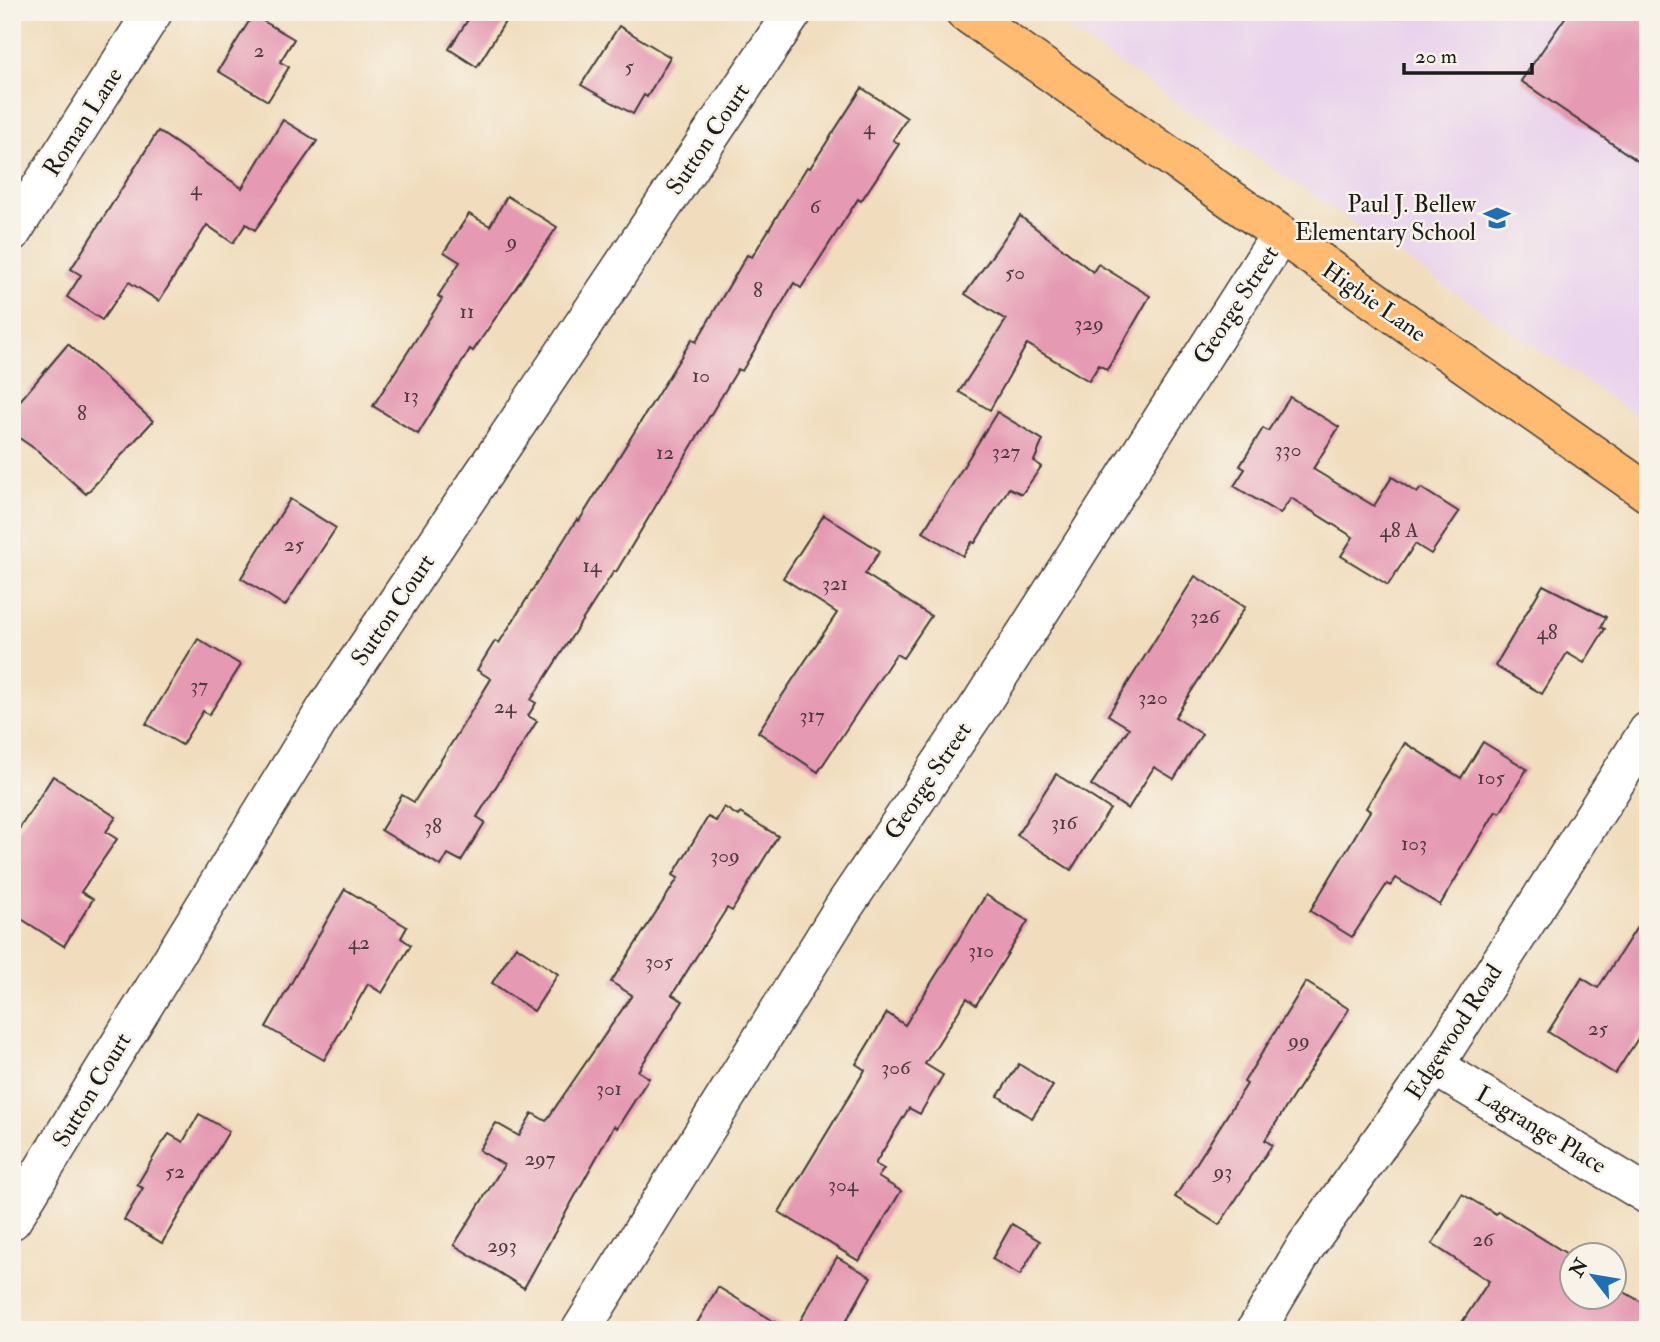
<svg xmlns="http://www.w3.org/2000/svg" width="1660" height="1342" viewBox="0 0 1660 1342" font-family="'IM FELL Double Pica',serif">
<rect width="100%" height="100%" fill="#f7f3e8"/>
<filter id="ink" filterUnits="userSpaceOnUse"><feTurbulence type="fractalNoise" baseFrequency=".0143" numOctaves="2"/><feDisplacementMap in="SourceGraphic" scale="14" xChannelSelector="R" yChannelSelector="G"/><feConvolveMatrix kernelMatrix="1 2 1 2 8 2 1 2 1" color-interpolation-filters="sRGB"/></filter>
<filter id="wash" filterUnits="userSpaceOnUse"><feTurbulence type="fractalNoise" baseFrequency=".00686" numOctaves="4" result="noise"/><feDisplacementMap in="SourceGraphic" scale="28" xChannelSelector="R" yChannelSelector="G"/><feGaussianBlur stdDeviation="1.57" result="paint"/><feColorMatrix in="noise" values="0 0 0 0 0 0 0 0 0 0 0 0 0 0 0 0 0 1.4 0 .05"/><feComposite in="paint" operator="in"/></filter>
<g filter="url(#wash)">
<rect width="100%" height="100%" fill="#f1ddbd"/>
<polygon fill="#e9d2ed" points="1044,12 1648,12 1648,424"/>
<g id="blocks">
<g fill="#e599b2">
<polygon points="473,12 511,12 477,67 449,49"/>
<polygon points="1569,12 1648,12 1648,168 1521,81"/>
<polygon points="253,15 294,39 280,62 289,67 268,101 218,71"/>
<polygon points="619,26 670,57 647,97 644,95 633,114 581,85"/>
<polygon points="862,88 907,118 893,140 899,144 861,201 858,199 801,288 794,283 742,371 738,369 616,572 614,571 531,700 536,703 528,716 537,721 477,817 485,822 461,861 448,854 441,866 381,830 402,795 414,802 458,733 491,679 477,670 495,641 499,643 577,519 579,521 692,339 696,342 747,255 752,257 807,167 810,168"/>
<polygon points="283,120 317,141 255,230 246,224 233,243 207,225 159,301 129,282 102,320 67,297 81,275 71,269 158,131 242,188"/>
<polygon points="507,196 557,227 473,351 470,349 418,434 373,406 442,299 438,296 460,262 444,252 469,214 490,226"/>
<polygon points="1020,216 1093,272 1098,264 1150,296 1107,370 1099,365 1089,381 1027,344 990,410 959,392 1006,320 965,294"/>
<polygon points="68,344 153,421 86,494 38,451 12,433 12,410"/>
<polygon points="1290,397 1339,427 1313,469 1374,506 1392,477 1417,493 1421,488 1459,512 1431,554 1415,544 1388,585 1341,556 1353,537 1291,498 1280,514 1234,486 1245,469 1240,466 1263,428 1268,431"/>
<polygon points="997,412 1043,440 1034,461 1041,467 1022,494 1009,488 975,543 972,542 963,556 923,532"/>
<polygon points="290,499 336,528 285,606 241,578"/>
<polygon points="824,515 880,551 865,574 931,616 903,658 896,654 818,772 758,732 837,613 783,578"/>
<polygon points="1195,576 1245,607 1175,717 1202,734 1174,779 1154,767 1128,809 1091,785 1129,728 1108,715"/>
<polygon points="1543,585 1606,617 1601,627 1605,629 1584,663 1567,653 1542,694 1495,666"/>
<polygon points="198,639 241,665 209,715 203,711 182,745 146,724"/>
<polygon points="1483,742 1527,769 1500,813 1496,811 1440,905 1396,878 1391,886 1387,884 1352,937 1310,911 1370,811 1366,808 1405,743 1461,778"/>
<polygon points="1056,774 1110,809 1071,870 1017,835"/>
<polygon points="53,776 116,817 106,832 117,839 81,892 93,899 64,946 12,913 12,840"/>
<polygon points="724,807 738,816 740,813 778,836 732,911 727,908 672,995 683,1001 638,1071 649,1078 617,1128 614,1126 524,1288 454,1245 504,1165 479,1150 496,1123 519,1136 532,1113 546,1121 632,995 611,982 678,878 673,875 708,817 716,821"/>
<polygon points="345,889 407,927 401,938 411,945 382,993 368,984 324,1060 266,1027"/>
<polygon points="986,895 1028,921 976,1005 967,998 925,1064 943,1075 920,1114 909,1108 875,1164 884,1169 878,1177 901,1191 859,1261 779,1212 865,1070 856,1064 887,1013 905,1025"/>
<polygon points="1648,910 1648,1023 1615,1074 1548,1032 1582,978 1598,988"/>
<polygon points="516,946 558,974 534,1011 492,983"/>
<polygon points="1306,982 1349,1009 1265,1140 1272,1145 1219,1225 1175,1197 1247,1084 1244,1082"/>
<polygon points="1019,1064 1053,1086 1032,1118 998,1096"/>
<polygon points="199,1114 229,1131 162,1243 124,1220 143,1188 137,1185 159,1148 169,1134 183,1142"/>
<polygon points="1462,1194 1496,1214 1498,1211 1572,1257 1572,1297 1614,1297 1614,1286 1648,1306 1648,1330 1457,1330 1489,1281 1432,1244"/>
<polygon points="1012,1224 1040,1241 1020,1275 992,1259"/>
<polygon points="837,1257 871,1277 841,1330 795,1330"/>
<polygon points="718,1287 788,1330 693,1330"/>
</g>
</g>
</g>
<g filter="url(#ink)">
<use href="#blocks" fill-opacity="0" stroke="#3c3934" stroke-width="2"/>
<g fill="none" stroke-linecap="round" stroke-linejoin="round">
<g stroke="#3c3934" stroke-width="41">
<g id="minor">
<polyline points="12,232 153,12"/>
<polyline points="1434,1066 1648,1195"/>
<polyline points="12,1220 327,707 793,12"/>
<polyline points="581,1330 843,908 980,705 1280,235"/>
<polyline points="1256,1330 1306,1246 1434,1066 1648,731"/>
</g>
</g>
<g stroke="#3c3934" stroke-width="41">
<polyline id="major" points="965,12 1648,493"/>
</g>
<use href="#minor" stroke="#fff" stroke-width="38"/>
<use href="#major" stroke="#ffbb71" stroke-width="38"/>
</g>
</g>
<defs>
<g id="school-bare" transform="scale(2.1)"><path d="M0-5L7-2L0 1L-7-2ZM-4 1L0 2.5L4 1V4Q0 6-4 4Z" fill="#1f6fb2" stroke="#f7f3e8" stroke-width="2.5" paint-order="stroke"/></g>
</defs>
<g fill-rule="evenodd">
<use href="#school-bare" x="1497" y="218"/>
</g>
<g text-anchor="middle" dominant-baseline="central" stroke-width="5" stroke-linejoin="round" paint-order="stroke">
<g font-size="21" fill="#4e3b42">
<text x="259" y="50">2</text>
<text x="629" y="66">5</text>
<text x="869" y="127">4</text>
<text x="196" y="188">4</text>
<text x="815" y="206">6</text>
<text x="512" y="241">9</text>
<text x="1015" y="272">50</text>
<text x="758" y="290">8</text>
<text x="467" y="311">11</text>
<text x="1089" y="323">329</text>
<text x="701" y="375">10</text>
<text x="411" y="395">13</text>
<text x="82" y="413">8</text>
<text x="1288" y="449">330</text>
<text x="1006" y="451">327</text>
<text x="665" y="452">12</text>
<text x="1399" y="530">48 A</text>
<text x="294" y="544">25</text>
<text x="592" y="565">14</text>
<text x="835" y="583">321</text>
<text x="1205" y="616">326</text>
<text x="1547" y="632">48</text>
<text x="199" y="685">37</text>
<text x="1153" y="697">320</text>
<text x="505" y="706">24</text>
<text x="812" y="715">317</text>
<text x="1491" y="777">105</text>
<text x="1064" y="822">316</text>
<text x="433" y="826">38</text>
<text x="1414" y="843">103</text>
<text x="725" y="855">309</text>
<text x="359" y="942">42</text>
<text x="981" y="950">310</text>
<text x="659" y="961">305</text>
<text x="1598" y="1028">25</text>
<text x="1299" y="1040">99</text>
<text x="896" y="1067">306</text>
<text x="609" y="1088">301</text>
<text x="540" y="1158">297</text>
<text x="175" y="1171">52</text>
<text x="1223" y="1171">93</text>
<text x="843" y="1184">304</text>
<text x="1483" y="1239">26</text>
<text x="502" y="1245">293</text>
</g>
<g font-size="24" fill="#1c1c1c" stroke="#f7f3e8">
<text transform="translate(83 122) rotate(-57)">Roman Lane</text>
<text transform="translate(708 139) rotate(-56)">Sutton Court</text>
<text transform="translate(1374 302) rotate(35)">Higbie Lane</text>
<text transform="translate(1236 305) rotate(-57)">George Street</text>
<text transform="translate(393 610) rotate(-56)">Sutton Court</text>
<text transform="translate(928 781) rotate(-56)">George Street</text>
<text transform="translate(1454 1032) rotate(-57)">Edgewood Road</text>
<text transform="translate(92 1090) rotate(-59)">Sutton Court</text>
<text transform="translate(1541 1130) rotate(31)">Lagrange Place</text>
</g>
<g font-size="24" fill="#1c1c1c" stroke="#f7f3e8" text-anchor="end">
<text x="1476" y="204">Paul J. Bellew<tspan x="1476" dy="28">Elementary School</tspan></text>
</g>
</g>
<rect width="1660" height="1342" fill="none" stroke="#f7f3e8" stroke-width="42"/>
<g transform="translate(1593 1276) rotate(301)"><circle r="33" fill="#f7f3e8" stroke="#9f9d96" stroke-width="2"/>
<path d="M0-5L12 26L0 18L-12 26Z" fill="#1f6fb2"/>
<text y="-10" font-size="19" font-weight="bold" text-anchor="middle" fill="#1c1c1c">N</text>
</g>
<path d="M1404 63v10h128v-10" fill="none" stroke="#1c1c1c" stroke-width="3.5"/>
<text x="1415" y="63" font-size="21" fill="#1c1c1c" stroke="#f7f3e8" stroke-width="5" paint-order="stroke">20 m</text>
</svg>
